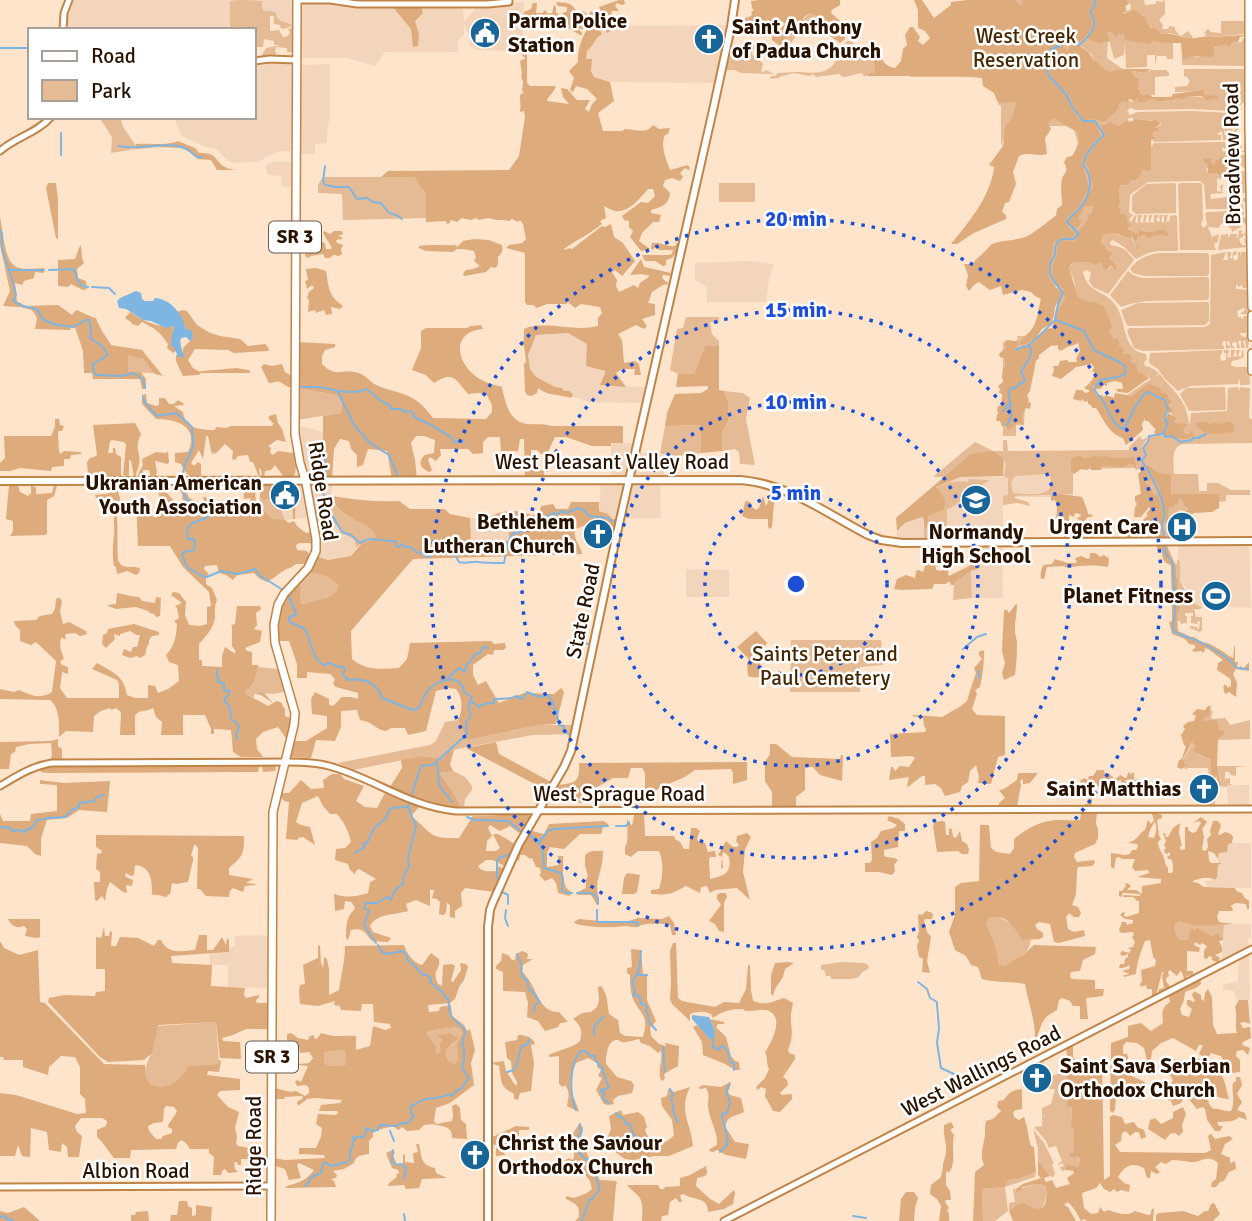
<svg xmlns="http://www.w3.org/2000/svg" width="1252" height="1221" viewBox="0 0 1252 1221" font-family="Signika,sans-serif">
<rect width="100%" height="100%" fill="#ffe4cc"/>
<g fill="#f3d5bb">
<polygon points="70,0 295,0 295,24 283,24 278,22 271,12 264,11 262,7 242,1 230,2 230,30 64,30 64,20"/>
<polygon points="299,0 376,0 384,7 463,7 464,22 478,5 524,2 523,48 515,48 508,51 477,50 469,46 470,37 464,24 464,35 458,40 458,52 385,52 375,66 346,58 298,58"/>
<polygon points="731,25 718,83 610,82 594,77 586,59 587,51 600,31 605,29 607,33 611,31 612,26"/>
<polygon points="275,63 293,64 291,151 276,152 258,162 234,163 228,161 216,149 206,147 182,136 176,124 176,117 254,117 254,66"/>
<polygon points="330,64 330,119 328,123 327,143 315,144 315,154 301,154 301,65"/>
<polygon points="274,161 291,162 291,186 290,187 282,186 281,176 268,175 265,167 267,164"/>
<polygon points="750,261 774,264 769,280 766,302 707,302 707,287 695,280 695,263"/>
<polygon points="568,333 587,344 606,371 601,385 645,387 642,403 590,402 571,396 531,378 526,362 530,346 536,335"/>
<polygon points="297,427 305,427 324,432 323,478 332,479 332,496 325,494 341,533 354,539 356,548 351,556 328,560 316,556 312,518 285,520 277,502 275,491 294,490 294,479 307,478 301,462"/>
<polygon points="611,443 634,443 627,475 625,476 611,477"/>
<polygon points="638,453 665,453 664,476 634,475"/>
<polygon points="1072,456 1073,497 1011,497 1003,505 1003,541 930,540 936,487 959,477 1003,477 1003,458"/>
<polygon points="660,480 661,518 612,519 599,511 601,481"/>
<polygon points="922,517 924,519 924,541 896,541 897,531 905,523"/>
<rect x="470" y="518" width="39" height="23"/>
<polygon points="1178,543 1249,543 1251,608 1232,607 1230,606 1201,606 1190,600 1187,594 1187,589 1180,581 1180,561 1178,559"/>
<polygon points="980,546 1002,546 1003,598 972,598 971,571 980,568"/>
<polygon points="686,569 729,570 729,597 686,597"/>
<polygon points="1227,785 1249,785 1249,805 1228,807"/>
<polygon points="1232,843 1251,843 1251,888 1208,887 1204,881 1215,880 1217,877 1218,865 1221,863 1218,863 1219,852 1228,844"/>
<polygon points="1224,924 1251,924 1251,938 1248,939 1249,947 1222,962"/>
<polygon points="258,935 272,936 271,988 228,987 228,965 210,965 209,954 229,952 229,947 235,947 235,936"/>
<polygon points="1247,954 1249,955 1250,1000 1238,1000 1236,999 1234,991 1223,990 1223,985 1238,981 1238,966 1239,965 1240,956"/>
</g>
<g fill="#e5bb96" fill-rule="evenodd">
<polygon points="242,0 262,1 262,7 264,11 269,11 269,10 276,13 277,18 281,21 293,25 287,28 281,29 280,25 274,24 274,16 270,16 270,31 279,30 283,37 286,37 290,33 288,29 293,27 293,52 287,52 287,48 276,47 275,52 277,53 273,57 261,57 266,48 281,45 274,45 274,41 264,39 263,47 255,47 254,49 254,30 230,30 230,1"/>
<path d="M970 0H1114V10L1119 11 1120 33 1125 35V40L1150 43 1153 41 1162 43H1173V59H1167L1166 56H1157L1155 66V55H1147V67L1126 68 1125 43 1124 55 1114 59 1109 40H1093L1099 44 1108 42 1107 58 1124 70H1128V82L1112 81 1097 84 1107 99 1102 100 1111 114 1119 108V103L1124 100 1134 102 1137 97 1139 102H1146L1150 99H1155L1156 102 1171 100 1173 102 1177 98H1181L1182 100H1184L1185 97H1202L1205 93 1204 91 1175 92V87L1187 86 1190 81 1187 77 1184 76V69H1246L1245 111H1244V105L1246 104 1242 103 1240 106V108H1242L1241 111H1237L1238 106 1236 104 1233 108H1236V111H1230V104H1226V109H1228L1229 111 1192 109 1137 110 1130 108 1127 111 1130 115 1137 112 1192 111 1229 113V116L1226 117 1227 122 1224 121 1220 123 1225 126 1230 125 1233 131H1234V129L1239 128 1236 132 1240 133 1237 136 1239 140H1229L1228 132 1224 131V134L1227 136V140H1223L1222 131 1218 133V135H1221V140L1154 142 1153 140 1155 139 1153 135 1154 131H1159L1158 129 1155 128 1161 124V122L1138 119 1133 122V118H1129L1125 124H1150V143L1152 146 1154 143 1225 142 1226 148H1222V151L1227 152V142H1232V148L1229 149 1231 151 1234 150V142H1242L1241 151H1244V143L1246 142 1247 152H1237V155L1234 156 1248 154V157L1244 158 1248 159V169L1245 170 1244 167H1236L1235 166 1231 169 1229 165 1222 167 1224 164 1229 162 1228 161 1224 162 1225 159 1223 157H1220L1219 161 1216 160V165L1210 163V159L1205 158 1203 159 1208 165 1206 167 1208 174 1216 173 1218 176 1225 172 1226 170 1231 171V175H1229L1228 177 1231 176V179L1236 181 1238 178 1236 177 1235 172 1248 171V182L1245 183 1248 186V194L1246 193H1241L1240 191 1243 185H1234L1233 183 1229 186V179L1227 177 1220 179 1217 178V191L1221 192 1220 186 1223 184 1222 192 1224 193 1210 194 1211 199 1228 197 1229 199 1245 198 1248 197V208L1246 209V203L1243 201 1242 205 1244 209H1241V203L1237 202V205L1240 209H1236V203L1232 202V205L1234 206V209H1206L1204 184 1200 181 1148 182 1130 195 1129 212 1133 215 1129 220 1131 222 1135 215H1137L1135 222 1138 223V215H1142L1140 222 1143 223 1144 215H1147L1145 222 1149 223V215H1152L1150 222 1154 223V215H1158V217L1156 219 1158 222 1160 221 1159 215H1163L1161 221 1164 223V215H1168L1166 221 1169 222 1170 216 1176 215 1177 217 1178 250 1177 251H1157L1148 253 1136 259 1124 247 1113 240 1110 242 1111 245C1123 247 1127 250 1134 260L1108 294 1093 287 1089 281 1091 273 1087 270 1083 272C1087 293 1106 290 1116 306 1128 324 1121 350 1146 354L1147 359 1144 363 1145 366 1150 367 1159 373 1155 376 1160 374C1173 392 1186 398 1189 423H1190L1191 413 1227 411 1228 388 1238 387 1239 391 1240 387 1250 388 1249 418 1252 419V443L1183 444C1170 447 1174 464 1174 474H1198L1199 491H1207V483H1218L1231 490H1250V495H1226V501L1219 502V494H1171V507L1174 508V505L1178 503 1179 498H1182L1184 506 1188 510 1186 513 1185 539 1184 511 1179 510 1177 522 1174 519 1172 521 1171 539H1157L1156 496H1142V471L1137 468 1073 469V494L1015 496V498L1028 502 1030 506 1017 503 1003 505V496L1008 495V478L1004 477 1006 464 1004 460 1003 476 933 477 975 442 993 451H1003V440H1007L1008 451 1129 450V447L1140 436 1142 440 1148 437 1142 447 1143 449 1149 437 1165 435 1168 425 1182 424 1174 423V421L1178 419H1175L1171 413 1173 412 1169 404 1172 401 1168 398 1169 396 1165 392 1161 393 1162 390 1159 387 1148 383 1132 396 1127 395 1151 379 1148 376H1144L1145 374 1138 372 1135 364H1131V376H1118L1119 368 1109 363H1090L1082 349V340L1068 341V346L1063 350 1059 351 1058 341H1038L1026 386 1024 425H1016V436H1003V405H1006V401H1003V342L1015 341 1018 339 1017 336 1059 335 1057 286 1032 293V288L1025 290V256H1002V250L1015 243 1030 240 1044 233 1067 206 1066 178 1078 143 1074 130 1065 126H1043V153L1027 147 1028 146V122H1010L1001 146V106L998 104V90L983 82 986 77H910L915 57 931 40 930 30 927 25 957 2ZM1081 46 1092 55 1093 60 1096 61 1107 70 1075 71V50ZM1141 170 1140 177 1135 181 1132 180C1129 184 1128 186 1121 185 1118 190 1121 194 1119 199L1120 200 1118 206 1121 209V206L1122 205 1120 213 1126 216 1128 220 1126 222 1131 225 1126 227 1138 234 1141 230 1149 232 1164 229 1169 234 1168 237C1162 232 1156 235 1148 239L1144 235 1136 237 1137 240 1135 241 1136 246 1132 239V237C1122 239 1114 229 1103 235L1101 242 1110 252 1114 253 1109 258 1117 266 1115 270 1110 265V268L1107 270 1103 268 1101 263 1095 265 1088 262 1073 263 1069 268 1067 256 1099 255 1098 229H1114L1113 171ZM1069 269 1074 280 1077 297 1091 303 1094 301 1104 306 1108 317 1105 313 1095 306 1074 316ZM1049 474C1060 499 1028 494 1013 493L1011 482 1015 476Z"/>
<polygon points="1127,0 1144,0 1145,5 1156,4 1156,1 1162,2 1165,0 1165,14 1159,20 1163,25 1162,29 1168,29 1169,26 1175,27 1175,30 1181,36 1188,31 1193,38 1189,38 1170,33 1161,34 1130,13 1125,14 1125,7 1127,11 1131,9 1130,3 1128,5 1126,3"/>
<path d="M810 13 824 21H818L815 28C795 27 799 38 785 48L780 46 792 30Z"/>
<polygon points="1221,21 1246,21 1245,34 1211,37 1205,36 1206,34 1204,33 1208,29 1211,32 1221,33"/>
<polygon points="1242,39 1246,39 1246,66 1182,65 1182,56 1187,59 1191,55 1197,57 1214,54 1215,48 1220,44 1242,42"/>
<path d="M847 41H851L860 51 861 45 862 55 873 54V51L875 50V72L867 74 865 77 861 73C855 74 848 77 843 77L839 74 816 77 813 74 809 76 794 73 779 77V78L770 79 771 76H775L778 73C784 73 789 72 795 72 808 71 822 77 833 65 839 58 836 52 841 45L839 48 847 59 849 45 845 43Z"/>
<polygon points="764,43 765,46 762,47 761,50 759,48 753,50 752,54 755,58 757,57 763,64 761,72 763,71 763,73 766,70 774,74 741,73 734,70 726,70 731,50 744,50 753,45"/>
<polygon points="1151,70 1166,70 1169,73 1169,76 1155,77 1155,95 1140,95 1136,78 1130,71 1145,73"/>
<polygon points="99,117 121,117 122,125 136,146 136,149 111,153 112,137"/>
<polygon points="323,177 415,177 420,187 426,193 426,218 343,220 342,194 318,193 318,185"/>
<rect x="719" y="183" width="36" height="19"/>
<polygon points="1174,183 1176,184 1176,213 1136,214 1132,211 1132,196 1146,184"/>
<polygon points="1180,183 1200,183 1202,184 1203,220 1201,224 1203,228 1207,225 1205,214 1207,212 1234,211 1235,214 1232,216 1233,219 1236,218 1236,211 1240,211 1240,213 1237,215 1238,219 1242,217 1241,211 1244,211 1243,217 1246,218 1246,212 1247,212 1248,224 1241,223 1241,227 1232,232 1231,228 1228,227 1230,224 1228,220 1220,225 1219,228 1208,227 1212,237 1219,234 1218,242 1214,244 1216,250 1180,250 1178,185"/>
<polygon points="1239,230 1242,230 1241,234 1249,233 1248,238 1245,238 1246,235 1243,235 1243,237 1240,238 1239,240 1242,245 1246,245 1247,243 1244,243 1245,240 1243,239 1248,239 1248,247 1218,250 1221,235 1228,234 1228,237 1230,236 1230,234 1237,234 1237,238 1238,239"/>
<polygon points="1236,251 1237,254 1233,256 1234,261 1238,259 1238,252 1240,252 1240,257 1241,252 1248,252 1249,288 1243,288 1242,285 1239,287 1236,284 1236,289 1249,290 1249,314 1240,314 1245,310 1244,308 1237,311 1238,317 1241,317 1241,319 1243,319 1244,316 1249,316 1250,333 1239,333 1243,337 1246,337 1246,334 1250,334 1248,348 1246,348 1245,340 1243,341 1245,348 1241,348 1241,341 1238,341 1240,348 1237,348 1237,343 1235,342 1232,343 1232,345 1235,348 1231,348 1229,341 1227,342 1227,345 1230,346 1230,348 1226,349 1226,341 1223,341 1222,345 1224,346 1224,349 1143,351 1134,348 1127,331 1129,328 1205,327 1210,324 1211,255 1226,252 1223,260 1228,260 1227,252 1231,252 1231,255 1229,257 1232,259 1233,252"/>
<path d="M1158 253H1207L1209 255V274L1207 276H1144L1133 273 1130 269C1136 260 1146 255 1158 253Z"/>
<polygon points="1128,271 1133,275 1142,278 1207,277 1209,279 1209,298 1207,300 1147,301 1130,304 1121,307 1110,295"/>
<polygon points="1208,302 1209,304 1209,321 1205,325 1128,326 1126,324 1121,310 1138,303"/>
<polygon points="686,317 719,317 719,323 710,322 712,334 719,341 719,346 705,346 694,374 678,374 670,370 677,329 683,328"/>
<polygon points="1223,350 1220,357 1221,361 1226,360 1226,353 1224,353 1224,350 1229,350 1227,357 1231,357 1231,350 1235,350 1233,357 1237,356 1236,350 1240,350 1238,356 1241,357 1242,350 1243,350 1244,357 1237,360 1232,361 1231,365 1235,367 1249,367 1250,384 1248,385 1240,385 1240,380 1239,380 1238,384 1190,386 1178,391 1165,379 1158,369 1149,363 1150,353"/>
<path d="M128 355C140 356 149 361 154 373L128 372Z"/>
<polygon points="1225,387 1226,408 1225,410 1189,411 1180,394 1186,388"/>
<polygon points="297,388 337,395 342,403 341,413 297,420"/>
<polygon points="724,391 743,393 750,398 746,419 755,465 740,464 739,452 735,449 722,451 722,432 728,421 728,402"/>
<polygon points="701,425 701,453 678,456 660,453 665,426"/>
<path d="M969 479 989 480 982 485V498C975 498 967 497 961 501 955 504 953 508 947 509V527L952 537 951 541H924V519L913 504C931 491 945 478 968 482Z"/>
<path d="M324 494 332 496C338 523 374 519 376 539L362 543 356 548 354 539 341 533 337 525 325 518Z"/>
<polygon points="260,498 271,500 276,498 285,520 271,518 263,509 259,508"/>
<path d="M1177 559 1180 561V581L1185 590 1187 589C1189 599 1191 602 1202 607L1201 609H1194L1196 617H1202V630L1200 632 1190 628V626L1197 627V629H1199L1200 621H1198L1197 624 1191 623V616H1193V613H1185V616H1187V623L1181 624 1180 621H1177L1176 566 1174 563 1177 564Z"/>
<polygon points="971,571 972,598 953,600 954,583"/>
<path d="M307 572C318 574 331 576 338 585L336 592 329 597 304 604 300 602V590L297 582Z"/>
<polygon points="791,640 881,640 883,665 860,667 860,692 790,692"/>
<polygon points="258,667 279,669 286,691 274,694 257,693 254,695 254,698 246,694 245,690 249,689 255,680"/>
<polygon points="1211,710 1213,712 1211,716 1212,719 1226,718 1226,721 1227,720 1230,725 1250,720 1250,739 1218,740 1220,731 1209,721 1203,721 1204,716 1209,716 1209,711"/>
<polygon points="458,720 469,740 539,725 575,725 574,734 533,735 467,747 449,751 443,759 423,756 353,770 338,763 430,745 436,741 445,722"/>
<polygon points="1192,742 1198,754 1211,760 1211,774 1209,776 1208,768 1187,768 1183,760 1191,746"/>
<polygon points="1217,766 1249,766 1236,767 1236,776 1231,775 1229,772 1225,772 1225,779 1230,778 1230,784 1233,785 1227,785 1227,787 1217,786 1217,790 1214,789 1212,801 1215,799 1215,805 1213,807 1200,807 1197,801 1198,795 1203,794 1204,795 1209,792 1209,788 1205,781 1208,781 1214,773 1214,770 1215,769 1217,777 1216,779 1221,782"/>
<path d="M453 771 465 777 472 786V790L465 799 464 810H460C459 799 446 783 440 773Z"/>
<path d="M997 916 1014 925 1022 940 1031 939C1029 956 1017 959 1004 966L999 964 995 944 986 923 989 918Z"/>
<polygon points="1179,921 1195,926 1224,924 1223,938 1220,937 1218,933 1212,936 1202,931 1193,932 1189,939 1184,940 1179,939 1174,929 1175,924"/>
<polygon points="842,962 865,963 869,966 868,969 862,972 859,977 851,979 832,979 830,976 826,976 824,970 821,970 821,965"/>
<path d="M216 1022 219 1064 188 1066C179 1082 169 1091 150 1084 141 1068 148 1065 152 1050 154 1042 156 1033 157 1026Z"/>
<path d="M456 1027 460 1029 462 1031 457 1044 458 1060 455 1064H452C449 1060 445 1056 446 1050L453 1044 456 1036 449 1032 443 1039 441 1052 435 1054 427 1034 428 1031Z"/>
<polygon points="345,1050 347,1065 330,1066 324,1063 324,1052"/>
<polygon points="1041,1059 1051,1076 1067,1071 1067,1106 1072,1106 1071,1128 1074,1129 1074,1153 1070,1157 1077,1157 1080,1160 1078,1168 1066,1165 1066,1170 1062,1171 1060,1167 1064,1166 1062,1163 1059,1165 1058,1164 1062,1161 1056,1146 1049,1148 1046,1141 1034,1127 1042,1126 1042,1122 1045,1122 1042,1121 1042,1117 1045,1116 1042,1116 1042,1108 1051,1104 1055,1089 1050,1089 1048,1086 1040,1087 1040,1090 1038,1090 1032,1083 1040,1082 1040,1076 1031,1077 1029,1074 1024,1074 1024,1068"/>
<polygon points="1033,1129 1044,1143 1054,1163 1052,1164 1055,1174 1053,1177 1050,1176 1038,1160 1038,1149"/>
<polygon points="1036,1172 1035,1177 1005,1187 1008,1211 995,1221 983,1221 982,1189 1004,1187 1007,1180 1019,1179"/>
<path d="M1037 1183 1046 1187C1047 1204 1041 1221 1024 1202L1018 1204 1009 1211V1203L1015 1202 1013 1189 1015 1188 1016 1192C1024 1185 1029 1188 1037 1183Z"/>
</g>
<g fill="#ddab7c" fill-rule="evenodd">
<path d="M619 0H624L625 4 622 5 617 3 615 6 619 11H612L611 17H616L617 21H612L611 31 607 33 605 30 600 31 602 34C594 38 594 46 587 51L586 59H592L591 71 594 77 610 82 614 101 598 113 603 131H622L625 129C636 129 646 135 653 125L659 129 670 128 668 134 665 135C660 146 666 159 670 170L688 165 690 168 689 170 685 168 680 173 683 177 680 181 672 178 665 180 663 186 670 193C669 205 661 207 651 210V213L661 215 659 222H653L642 233 639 241 650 249 641 251 630 237 633 231 629 227V221L624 220 622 216 641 202 648 203 655 196 653 189H648C640 198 629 213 615 211 611 210 608 208 604 206L606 218 600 221 602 224C590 234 576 240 564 249L565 250 570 248 572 249 602 226 605 227 611 224 614 237 623 243 635 261 622 276 615 270 612 272 617 280 616 286 619 292 634 285 638 288 640 283 650 276 642 274 630 275 641 259 644 267 671 273 670 276 663 275 662 278 669 284 663 285 652 292 648 303 655 304V315L642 319 647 326 644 329 636 325 618 334 622 340 624 363 635 361 639 364 641 375H634L635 369H622L616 373 626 387 600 385 606 371 586 366 587 344 568 333 536 335 528 355 530 369 536 377 555 387 562 388 564 391H570L573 395 571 398C560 394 547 396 538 388L537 393 531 396 527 395 525 391 524 364 526 362 524 346 522 345 521 341H524V329C537 322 565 328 581 328 587 328 593 327 598 326V318L602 313 600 307 581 304 575 308 568 302 566 304H547L537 308 533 305H527L525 302V253L506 248 509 245 522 243 526 239 523 224 520 220 518 222 512 219 509 221C506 220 503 220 500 220 491 220 491 216 479 220L476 218 471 220 462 218 457 222 451 220 450 223 447 224 446 221 426 222V193L420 187 415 177H381L388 171 509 170 519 156 525 117 524 111 520 112C521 106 520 101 520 95L524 92 522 91 523 82 521 76 522 74 520 61 523 59 524 60 525 58 519 52H512V50C516 47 523 48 527 50V83L530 86H556L553 92 548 98 547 101 569 104 563 97 561 88 567 89 577 100H590L585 109 589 112 592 104 597 99 587 89 576 86 573 92 570 90 574 78 569 71 578 62C577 51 582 38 587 29H578L582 33V35H580L568 28H524V12L531 9 533 3H537L536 13H542L545 10 548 14 552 13 554 5 556 7V13L559 14 556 20 560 21 562 14 567 11V7L558 6 556 2C567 3 572 2 577 13L573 12 574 16H576L580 19 582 17 581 12 583 11 587 14 584 22 588 28 591 23 592 19 589 17V14L591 11 597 17 602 14 599 7Z"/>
<path d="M759 0H840V5L832 10 831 13 840 21C837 28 841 28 845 33V39L840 43 822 30 824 21 810 13 803 18 802 24 792 30 793 34 788 36 780 46 772 40V37L785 24 782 21 771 24H761L759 22 745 25 743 30 739 31 734 30 736 21 749 17 752 15 751 12 754 10 752 8 751 1Z"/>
<path d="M914 0H922L934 18 951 5V2L968 0H1015L1021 6 1023 0H1092L1094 5C1089 13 1092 15 1092 23 1093 31 1084 39 1078 43 1069 38 1058 45 1051 49L1063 45 1067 51 1073 43C1082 47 1090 51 1093 60L1096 61 1109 72 1124 69H1151L1145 73 1131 71 1136 78 1139 79 1138 88 1141 95H1151L1152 97H1171L1173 94 1203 90 1205 93 1203 96 1207 95 1217 96 1218 98 1206 100 1203 96 1186 97 1184 100 1177 98 1172 102 1171 100 1156 102 1155 99H1150L1146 102H1139L1137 98 1134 102 1132 100 1129 99 1128 102 1124 101 1119 103V108L1104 122 1099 121 1095 119 1083 120C1076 112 1073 103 1068 94 1063 87 1050 81 1049 72 1047 65 1052 56 1051 50L1048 63 1046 64 1048 77 1065 94 1077 117 1083 122H1095L1101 136 1093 144 1082 161 1089 188 1079 207 1067 217 1066 222 1069 228 1076 233 1072 238 1064 237 1053 243C1055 257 1043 271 1053 284 1056 288 1059 290 1062 293L1055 307 1054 316 1051 324 1042 329 1035 339 1026 344 1019 345C1021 337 1029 335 1033 327 1038 319 1038 309 1041 299L1035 296 1031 292 1022 290 1003 295 1001 286 990 290 979 282 974 285 969 291 966 286 968 275 964 264H973C976 258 980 257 984 252 987 250 989 246 992 244 1002 240 1014 241 1025 237 1030 236 1052 219 1056 215L1057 209 1062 205C1062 198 1060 186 1062 179 1065 170 1069 173 1064 162L1067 157 1072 156 1079 144 1078 132 1053 118 1048 123 1051 129 1045 138 1047 154C1036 157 1029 151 1019 156L1013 172 1016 184 1009 202 1005 203 1002 212 1006 215V219L974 233 957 244H951C969 222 991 196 994 167L989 165 1003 146 1005 127 1012 118 1017 102 1000 103 997 101 994 93 983 86 982 78 959 76H867V74L875 72 874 56 877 44H879C880 56 882 66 895 68L901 61 903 49 907 45 905 35 910 27H913L920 37 918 41 923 45 930 38 925 31 918 28V10Z"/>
<path d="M1095 0H1127L1128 5H1126L1125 12H1123L1125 14 1134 10 1140 13 1142 16 1145 17 1147 23 1151 28H1155L1161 34C1171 32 1180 37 1189 38 1198 39 1204 35 1212 37L1245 35V36L1240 37 1238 42 1232 43 1229 47 1226 44 1215 47 1214 54 1211 57 1191 56 1187 59H1184L1182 56 1181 43H1162L1153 41 1150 44 1124 40 1125 35 1118 33 1117 37H1116L1110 31 1107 33 1110 41 1099 44 1087 38C1089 35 1092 33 1093 30 1098 20 1088 16 1095 6Z"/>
<polygon points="421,5 423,13 415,21 419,34 418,46 413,47 411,29 392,6"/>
<path d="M1138 119 1152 121 1155 120 1161 123 1155 128H1158L1159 131H1154L1153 135 1155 139 1151 140V169L1148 171 1142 169 1140 177 1135 181 1132 180C1128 185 1127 186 1121 185 1118 190 1121 194 1119 199L1121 200 1118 206 1120 208 1122 205 1120 213 1126 215 1128 220 1127 222 1131 225 1127 228 1138 234 1140 230 1149 232 1164 229 1169 234 1168 237C1162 233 1155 235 1148 239L1144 235 1137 237V240L1135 241 1137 245 1140 247 1138 249 1132 237 1129 238C1119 235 1113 230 1103 235L1101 242 1110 252 1114 253 1109 258 1117 266 1115 271 1111 265 1107 270 1103 268 1101 263 1095 265 1088 262 1072 263 1069 268 1078 297 1091 303 1094 301 1104 306 1112 326 1108 333 1112 335 1113 339H1117L1120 343 1118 346H1120L1124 350 1122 354H1130L1132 359 1130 362 1136 364 1138 372 1145 374V376L1149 377V378L1128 393 1118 392 1116 389H1123L1122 383 1115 381 1107 383V386L1104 385 1100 389H1095V386L1093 387 1097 391 1096 395H1102L1104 397 1106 395 1114 398 1115 393 1132 396 1148 383 1159 387 1162 390 1161 393 1165 392 1169 396 1168 398 1172 401 1169 405 1174 412 1169 413 1167 411 1162 421 1165 419 1168 413 1178 419 1174 421 1175 423 1187 424 1183 430 1184 433 1188 435 1191 431 1194 436C1185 441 1170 439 1163 434L1159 436 1155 434 1154 432 1156 430 1148 421H1145V418L1142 424 1143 430 1126 445 1123 438C1109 434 1104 420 1096 408H1092L1091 405 1088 404V401L1084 402 1083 399 1081 401 1073 399 1076 390H1082L1085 393 1089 392V390L1085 389V387C1090 384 1094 378 1095 373L1092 371 1094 368 1092 364 1076 367 1061 379 1052 376 1054 370 1053 366H1058L1060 361 1067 360 1069 362H1077L1076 359 1080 351 1078 343C1072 347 1067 345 1061 350L1058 349V345L1054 346 1052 345 1039 355V358L1036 361 1030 391 1027 395 1029 400 1028 402 1031 403 1030 409 1026 408 1022 415 1023 424 1018 422 1011 429H1007V426H1002L1000 421H997L996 419 998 413 997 410 998 406 1002 405V394L998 392 1001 390 998 387 999 385 1003 382 1002 376 1003 368 1006 366 1004 358 1000 357 999 354 1006 347 1005 341 1008 340 1019 342 1015 351C1021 347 1025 348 1031 345 1038 341 1040 335 1045 329L1052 328 1057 311 1065 299 1063 288 1054 283C1048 261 1059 261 1057 244L1064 240 1073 242 1076 239 1079 230 1089 219 1087 215 1091 214 1094 206H1085L1078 219 1082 221 1078 227 1074 228 1069 222 1070 217 1082 206 1093 187 1089 169 1084 162 1095 145 1105 135 1100 125H1105L1109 122 1119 126 1128 120 1129 122Z"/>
<path d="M178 141 195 148 199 153C219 153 213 160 225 167 228 169 232 169 236 170H217L211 160 198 159 187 150 181 148 157 147 136 149V144C150 143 167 146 178 141Z"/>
<polygon points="1220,157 1223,157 1225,158 1224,161 1228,161 1229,163 1224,164 1224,167 1236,166 1236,169 1239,169 1238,172 1235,172 1236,177 1238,178 1236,181 1231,179 1230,168 1219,176 1216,173 1208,174 1208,169 1206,166 1208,165 1202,159 1205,158 1211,159 1211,163 1216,165 1215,162 1216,160 1219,160"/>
<polygon points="48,183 56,183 58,200 58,239 56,238 46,188"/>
<path d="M0 217C3 229 4 260 15 266 22 271 36 268 44 268V273L35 272 34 278 24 281 22 285 15 283 17 302 21 303 24 306 58 305 72 315 76 310C83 312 90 317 96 318 99 328 106 336 111 345L142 350 163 376 155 374 143 359 128 355V372H141L146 379V389H142L140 379H93L92 373H84L83 351 75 327 72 326 70 330 35 329 37 318 32 310 20 307 3 306 10 291 0 245Z"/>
<polygon points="324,231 330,234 334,231 342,231 343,234 338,236 342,237 342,239 336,240 337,243 343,245 341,249 342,254 339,256 334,255 329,258 325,258 323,254 311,256 308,258 305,256 306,252 310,253 321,248 322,242 325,243 326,249 331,249 332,248 323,233"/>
<path d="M474 239 489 240 502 245C503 251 502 253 498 257V264L496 268 491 267 486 272 464 276 463 274 466 270 473 269 480 266 474 261 476 257 474 251 463 249H457L453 252 426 251 419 248V246C432 244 443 246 456 245L457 247 463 241Z"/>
<path d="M652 243C661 242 666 247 675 246L677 243H678C677 251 675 259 666 260V265L663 266 655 261H645L642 255H668L672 254 673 250H659L656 247 652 250 651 248Z"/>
<polygon points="81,245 82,258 84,263 77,269 78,278 86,281 87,289 83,290 71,284 68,287 58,286 58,260 75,259 79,248"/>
<path d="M316 268 326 271C329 289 328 295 343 306L340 309 331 307 332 314 326 315 324 310 316 313 315 310 308 312 309 300 307 298 309 292 314 288 312 285 307 289 305 281 308 280 306 269Z"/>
<path d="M182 310 187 311 197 325 210 333 220 336 240 339 248 346 265 344 268 347 269 351 234 353 228 350 195 349 188 360 193 368 200 372 202 371 236 368 249 370 250 373H201L199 375 183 376 176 361V355H178L179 357H183V348L193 338C186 330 183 321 177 312Z"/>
<path d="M130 312C141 320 160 329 173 326L174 329 172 334 176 351 173 353 167 348 168 344C160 332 156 329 142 322L138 326 132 324 131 322 125 318Z"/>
<path d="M481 325 483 329C455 331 454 356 472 373 480 381 491 384 502 387 505 402 509 422 527 424 536 425 542 423 551 426H623V443H611V446H592L566 437H555L547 454H541L537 450H531V468L544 471V478H525L524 439H520L518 451H501L500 437H488L483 442V453L473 454 468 449H440L441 455 436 461 430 457 428 460 432 470 430 472C422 470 416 462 425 455L434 453 435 440 424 436H416L411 443 415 460 417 479H392L387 451 368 449 363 465 357 467V455L351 449 349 441 340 439 334 449 332 479H323V416L341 413 342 403 337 395 297 388V342L335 344V347L325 350 322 356V364C337 379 343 368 358 373 365 374 370 382 376 385 403 396 413 391 433 418L486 419 492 412V405L487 395 479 393 468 394C456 380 454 370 434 383L426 375 412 370 421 348V331L426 328H467L471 326Z"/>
<polygon points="705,346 719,346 719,390 724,391 728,402 728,421 722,432 722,451 701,453 701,425 665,426 667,413 675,394 701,393 708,389 708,386 676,387 678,374 694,374"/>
<path d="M264 364 272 366 282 364 285 372 292 376 293 387H288C275 379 282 382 269 383L261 367Z"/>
<path d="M146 394 147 403 156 406 159 405V398H165L169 404H174L178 400 184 404 183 405 174 406 183 412C185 429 201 430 215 430L216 427 226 428 231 426H271L274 424 269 419V416L276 414 278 423 282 429 286 442 277 440 268 446 271 448 270 453 273 455 278 451 294 453 296 465 295 474 293 476H283L275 465 271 470 265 471 264 477H262L261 469H259L260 475H258L253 462H250L248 455 238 456 235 460 232 459 233 451 225 444 215 454 213 452 212 455 208 436H206L203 459 199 450 191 463 194 466 198 462 201 464V478C189 477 186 475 181 464L175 462V453L188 452C200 426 176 419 156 419L142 404V395Z"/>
<polygon points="55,419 59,419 60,425 64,426 62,431 58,431 58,433 59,452 61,454 64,451 80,452 82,454 71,455 70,459 64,459 64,466 52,467 51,471 20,468 10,471 0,471 0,463 5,458 4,436 51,436 55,427"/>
<path d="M1230 421 1234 426V432C1218 433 1205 439 1195 423L1206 422 1210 424 1216 422 1219 425Z"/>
<path d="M135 423 141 434C133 451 142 452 139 465 138 469 136 472 136 476L134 477 131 461 129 460V475L126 476 123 475 126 445 124 442 112 440 110 441 108 453H113V448H115L116 454 121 457V476L120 478 114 476 100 477 92 475 89 478 88 476 87 462 90 458 94 457 97 455 93 425Z"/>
<polygon points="168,451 169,462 168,464 155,461 157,472 155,478 150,478 150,472 148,470 143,470 143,477 138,476 139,472 143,465 142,459 156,452 166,453"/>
<polygon points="993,451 1003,458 1003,476 960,477 936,487 945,500 944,509 928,516 928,527 924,527 924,519 922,517 905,523 897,531 896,518 971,454"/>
<path d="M1096 455 1100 457 1104 456 1119 458 1134 457 1137 470H1136L1134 465 1130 464 1123 467 1102 466 1101 470H1091L1090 466 1089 469 1086 470 1081 469 1074 474 1071 471V459C1077 456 1080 454 1085 459Z"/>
<path d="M1142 464 1151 479V481H1145V483L1151 488 1154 495 1158 494 1162 508 1159 487 1146 466 1148 465 1157 472 1171 475V494H1219V508L1212 512 1194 513 1191 515 1190 513H1186L1188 509 1184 506 1182 499H1179L1178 504 1174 505V508L1169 507 1168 514 1170 524 1169 525 1165 521 1166 516 1163 513 1164 521C1160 526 1162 532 1163 538H1157V530L1154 526H1152L1151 531 1146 528 1144 531 1142 530 1141 528 1136 529 1133 524 1131 525 1133 527 1130 538 1128 539 1126 523 1128 519 1130 520 1131 522H1133L1134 520 1140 523 1148 515 1146 514 1150 509 1149 507 1141 517H1134L1135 507 1137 504 1135 501V496L1141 494 1138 474 1142 470 1141 465Z"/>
<path d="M293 483 296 484 295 519H293L292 491H283L279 498H276L273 494V498C270 500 263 500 260 498V484H271L273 493 280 484Z"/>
<path d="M112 484 116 485 120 498C120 500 117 510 116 511 119 522 116 558 119 562 120 564 121 565 123 566 129 568 134 566 140 568L139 573 136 575 127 571 117 574 116 567 114 566C112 554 113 545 114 534 115 527 113 521 114 515L110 509 112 507 113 498H101L100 501 96 498 95 495 106 494 112 492Z"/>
<path d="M243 484 255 485 256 509H263L271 518 285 520 289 523 294 521 297 526 306 533 312 532 315 541 312 556 310 551 312 545 310 543H299L296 545 297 550 307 551 309 554 307 564H296C292 568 287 568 283 571 276 576 274 578 267 582L260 579 254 573 237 575 233 580 226 575 219 573 217 565 205 566 204 569 209 574 206 578V584L212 588 217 600C214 607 215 611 215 618 213 629 206 636 199 644V660H202V666L222 667V656L225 647 234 653 236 652 232 646V627L231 625 235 624 237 606H260L261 609 256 613 257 625 254 629 262 631 260 642 245 648 247 651 252 652V665H258V667L255 680 249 689 245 690 246 694 268 706 273 703 261 695 256 694 257 693H264L273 703 277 701 282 703V705L285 709V716L292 719 288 741 278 727 263 732 256 739 257 749 263 757H241L233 752 231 730 214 729V734H211V729L205 715H183V735H161L162 722 156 717 153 708C147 712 140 709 135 715V735H120L121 712 116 708 111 710 110 708 101 711 94 716 93 732 66 731 59 737C59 725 60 707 50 700L0 699V689L14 692 19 690C31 695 39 700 52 692L56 661 36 642 31 645 20 641V630L15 625 14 621 36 620 40 616 52 614 55 609 56 599 58 598H60L62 602 60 611 63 624 69 622 86 631 87 634 80 636 75 633 66 634 65 635 66 639 61 638C59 645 61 652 64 658L60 662 62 665 68 667V674L62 672 60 688 67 698H119V684L117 680 92 669 97 663C112 672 124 675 127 695L135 698H148V685L155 686 158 693 168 689 179 681 178 665 169 662 166 655C175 646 176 636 177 624L174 621 179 618 177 608 175 606 182 603 171 595 173 592 179 593 186 602 185 615 189 625 200 626 207 624V607L211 606 209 592 183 567 170 546H138L136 500H139L145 513 156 518C161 508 158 497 159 486H161L174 501 177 503 182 515 184 516 182 494 177 485 188 487 187 493 189 498 201 503 204 502 203 497H206L208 502 218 508 230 509V507L248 505 251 498 244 499Z"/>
<polygon points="9,485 18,486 20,492 28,496 31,493 31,486 36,487 36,494 52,493 54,485 57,486 54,496 47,500 47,534 45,535 10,536 13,531 13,521 6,519"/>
<path d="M1060 494 1082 497 1087 509 1088 514 1093 515 1091 517H1088L1082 523 1077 518 1081 516 1080 514 1075 513 1074 517 1069 515V521H1063L1066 523 1064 525 1059 523V530L1052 525C1057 518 1059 509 1055 500L1051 501V495Z"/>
<path d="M332 496C355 500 376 502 399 501L410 509H444L450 514 470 518 471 541H509V518H486C497 513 509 509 521 512 528 514 531 515 539 515L541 506 553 504 556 509H568L571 502H599V511L608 514 612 519H617L616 527C601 525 587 522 575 530 573 540 581 545 582 554L413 559 351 631 352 659C366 671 381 669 399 668L407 659 410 643 491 641 494 644 505 643 506 648 503 650H494L493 655 488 654 473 665V675L478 685 486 681 499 703 524 693 554 694 561 688 564 692 556 724 539 725 468 740 458 720C463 710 463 698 456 689L448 688 436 691 426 731 408 735 405 728H391L386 731C374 729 374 722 360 720L357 710 341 711V727L335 741 316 740 311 758 289 757 292 741H306L327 728V716L312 714 311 699 315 692 329 699V705L333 706 342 697H351L358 699V693L336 687 333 684 335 679 330 674 307 672V678H297V664L289 641H276C275 618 281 599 297 582L300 585V602L303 604 329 597 336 592 338 585C331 576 318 574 307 572L316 556 328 560 351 556 362 543 376 539C374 520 338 522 332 496Z"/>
<polygon points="763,496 766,506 769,500 776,499 777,500 774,504 772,527 770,529 768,527 768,519 749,519 742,516 745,502 746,501 750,502 752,507 756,510 759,508"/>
<path d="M1157 544H1166L1176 566V577L1178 579C1176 588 1182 595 1177 603L1180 608 1177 615 1178 631 1191 637H1194L1202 642C1213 643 1222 652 1233 658L1234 647 1235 645V662H1238L1237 669 1241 666 1243 669 1249 662V671L1236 669 1233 674 1237 683 1236 697 1229 692 1225 694C1224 690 1222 687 1225 684L1228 688 1229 686 1231 687V680C1227 675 1222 674 1217 670L1218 663 1223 660 1208 649 1205 648 1204 652 1203 653 1201 651 1194 652 1192 650 1195 648V645L1189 644 1185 639 1172 634 1169 622 1172 621 1171 565C1163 563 1162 558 1162 550L1157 549Z"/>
<path d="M1090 553H1095L1101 557 1103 555 1109 558 1108 567C1094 565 1081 565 1068 568L1063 566 1047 567 1044 579H1041C1040 575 1041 568 1044 565L1052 564 1055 559 1068 563H1077L1075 558 1081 556 1088 559 1090 557Z"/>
<polygon points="932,559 935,563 936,570 941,571 948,563 950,564 948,573 949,576 975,563 980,564 980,568 971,571 954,583 954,585 951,585 950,582 948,582 946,584 934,584 932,589 900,590 894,589 897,579 906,575 915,578 916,571 919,570 923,572 927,560"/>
<path d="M117 593C125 594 131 597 139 597L142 601 155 603 156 597 161 598 160 616 156 617 154 614 150 613 148 611 136 607 116 609 108 606V605L116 604Z"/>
<path d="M1016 604 1017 605C1017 613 1015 620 1015 628 1014 634 1018 640 1017 646 1017 655 1016 666 1015 675L1004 680 1002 673 1005 663 1002 651 1004 610H1007L1009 613Z"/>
<polygon points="134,624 159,632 159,635 152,636 149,640 149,644 147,646 145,655 140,658 137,656 130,658 122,655 124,649 131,652 133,647 137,647 140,635 137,635 130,631 120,634 120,636 114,634 115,639 106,648 102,644 103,635 107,633 108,629"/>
<path d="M756 631 767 643 760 653V664L765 669 766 673H761L763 675C760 678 751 678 748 676L747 663 749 659 737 647Z"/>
<path d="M983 650 984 651C984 662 983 675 980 687L975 690 977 694 972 709 977 715 1005 716V755L998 757 991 784 978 783 979 777 976 765 970 771 968 782 962 786 960 792 945 796 941 788 935 784 925 785V776H922L908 787 907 786 909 777 889 780 891 767H893L895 771 900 766 909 767 915 758 912 756 891 757 890 734 925 732 926 729 924 726 923 718 912 716 913 715 942 717 961 706 967 701 970 691 976 673 974 668 982 659 979 655V652Z"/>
<polygon points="1208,706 1211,706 1209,716 1204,717 1203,721 1216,720 1220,731 1223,730 1225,733 1218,739 1217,766 1221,785 1217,783 1217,775 1215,778 1208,780 1208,778 1211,774 1211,760 1193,751 1195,747 1192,742 1183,759 1187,769 1185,769 1185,767 1181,769 1177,767 1179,760 1182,759 1186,746 1184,745 1181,735 1185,729 1183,726 1188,722 1194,721 1196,716 1192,714 1197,709 1205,710"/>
<polygon points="58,739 58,746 62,749 62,759 51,759 52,754 51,743 29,744 16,747 15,752 11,754 9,769 0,769 0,742 51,741"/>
<polygon points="496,742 499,754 553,783 548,791 466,748"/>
<polygon points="770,744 776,744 792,757 840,759 841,755 843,755 842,781 820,775 813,767 805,767 805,790 796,797 796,807 772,807 772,792 765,781 765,762 770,754"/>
<path d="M454 750 450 764 453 771 440 773C445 782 459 799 460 808 433 804 414 798 390 787L402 768 401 760 423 756 443 759 449 751Z"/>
<path d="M747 762V780L733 784V773L731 769 695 770 685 777 661 787 645 798V773L642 768H631L628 778H613L583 795 582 803 572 802 576 796 569 795 572 789H555L557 785C575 783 580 783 579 763Z"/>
<polygon points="274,765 276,768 275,771 263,772 262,766 259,767 258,772 48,773 41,772 40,769 57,766"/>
<polygon points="1097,770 1104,770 1105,774 1108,773 1115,779 1121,775 1125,778 1127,777 1128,772 1131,774 1134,772 1134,780 1139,779 1139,784 1142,786 1140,788 1144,790 1144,794 1141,793 1142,797 1136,794 1138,785 1133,780 1125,780 1126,782 1130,784 1130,786 1126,789 1126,793 1122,795 1121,780 1117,781 1116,786 1113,782 1113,788 1111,790 1106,789 1106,784 1098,787 1097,785 1094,784 1092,787 1092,807 1085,806 1085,804 1087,804 1090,800 1086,794 1082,794 1082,785 1080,781 1084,778 1088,780 1089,776 1093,776"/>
<polygon points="1018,773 1038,773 1030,783 1023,784 1023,779 1020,781 1021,785 1017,806 1011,807 999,805 999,803 1005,798 999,790 1004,789 1017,780"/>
<path d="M332 774H340L344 779 364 786 356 801 365 807 377 808 385 793 419 807 411 816C433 833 427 839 459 838L473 816C492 818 515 810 532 816L523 830 519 833 510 826 500 831 490 825 488 828 492 836 487 841 486 851H496L500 848 493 834H498L515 844 506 867 493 860H486L478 866C482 873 490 871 497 871L499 866 505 870 494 892 465 888 461 893 462 906 455 911V918L450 917V905L447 903 446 912 444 915 439 914 440 902 437 899 432 898 434 890H430V906L416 900 406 904 408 911C395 915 377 913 370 926L373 932 391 938 388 942 372 941C365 933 364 927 351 930L348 940 346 938C346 927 346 917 354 910L355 907 351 902 345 901 344 909 335 911 334 894C346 898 356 897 368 893L370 882 376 879 359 869 356 871 355 874 350 870 348 864 335 860 336 849 345 848 351 842C349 832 344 822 337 814H330L323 806 318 796 302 803 296 822 301 825 310 827 315 845 303 837 298 838V840L286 839 289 802 284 801 281 797 282 793H289L301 780 311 789 324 788 323 780Z"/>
<polygon points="40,780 64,783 110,781 107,812 79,810 67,818 47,820 41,838 41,856 35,854 27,846 0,843 0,814 3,821 30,821 31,814 57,811 57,785 40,784"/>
<path d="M1151 810H1154L1156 813 1162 815V818L1157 820 1159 836 1161 839 1158 842C1158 850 1166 857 1165 864L1168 868V873H1172C1174 868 1173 863 1171 859H1168L1167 857 1170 855V852L1167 854 1165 853 1164 850 1166 848 1164 845 1166 841 1163 833H1165L1166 837H1168L1173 828 1180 823 1179 833 1182 846H1180V849L1182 850 1185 849V827H1188V830L1192 833 1196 832 1201 823 1199 821 1193 823 1201 817 1207 822 1202 829 1204 837 1202 849 1204 851 1207 850 1208 846 1207 839 1211 835 1210 831 1213 821H1218L1221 826 1218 834 1220 835 1225 832 1231 834 1233 837 1232 843 1228 844 1227 852 1219 853 1218 859 1214 853 1208 851 1209 860 1211 863H1222L1218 865 1217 877 1215 880C1209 876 1199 878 1193 881V882L1198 883 1204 887 1235 888 1236 891 1242 893 1244 897 1249 901V909H1247L1246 904 1236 903 1230 906 1232 907 1233 911H1219L1217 917 1219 922 1234 924 1195 926 1179 921 1175 924 1174 929 1179 939 1184 940 1189 939 1190 929 1193 928V931L1198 928 1212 936 1218 933 1220 937 1223 938V940L1219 941 1222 947V952L1215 955 1220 958 1218 963 1212 960V957L1209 956 1207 959 1204 958V951L1207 946 1202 943 1200 945 1195 942 1194 945 1200 948 1199 952 1187 951V971H1193V975L1187 976 1186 980 1184 979 1182 972 1180 971 1177 976 1170 970 1168 972 1169 976 1166 978V981L1171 988 1158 996 1159 989 1164 988 1162 976 1164 972H1162L1156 996 1154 998 1152 996V989H1147L1146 985 1141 987 1140 984 1142 981 1141 970 1155 966 1156 960 1153 957 1150 940 1145 941C1141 952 1137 961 1136 974L1124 977V975L1130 974 1122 971 1129 969 1130 965 1123 968H1119L1120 964H1124L1125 959 1128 957V954L1123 956 1120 954 1122 951 1129 953 1131 950 1128 948 1133 947 1135 942 1132 937 1134 935 1133 932 1121 933 1119 930 1122 922H1126L1127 925 1133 923V920L1125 919 1120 915 1123 912 1125 913 1124 916 1126 917 1139 913V901H1137L1133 897H1123L1124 895 1140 896V894L1123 893 1121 897 1119 896V891H1122L1126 886 1125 884 1127 883 1131 886 1127 890H1136L1142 894V886L1161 883V879L1137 877 1149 873 1148 870 1135 871 1132 867 1135 859H1122L1119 857 1116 858 1114 869 1111 867V853L1125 855 1130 854 1132 850H1136L1138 846 1137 844 1128 843C1139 839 1139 833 1145 830L1148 820 1151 824 1154 820 1155 821 1150 830 1148 837 1154 838C1160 824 1153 822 1151 810Z"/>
<path d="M635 811H644L645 836H674L675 839 680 842 684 849H689L691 828H696L700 831 697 838 698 841 705 843 708 852 715 851 716 857H710L709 860 710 879C724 876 732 873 729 857L724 852 722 855 723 868H721L722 857 718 855 726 841 733 847H737L739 845 736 841 737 836 747 833 751 837 745 849 743 872 750 900 737 888 715 890 710 893 707 886 701 887 700 893 686 886C669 895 670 895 651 894V890L659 889C663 877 664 863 659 851H638L631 857 625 854V847C629 842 627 827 627 819L632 826Z"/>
<path d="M1097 812 1096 824 1098 829V838L1095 844 1075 853 1074 857 1077 862 1094 860 1095 863 1092 866 1078 867 1077 871 1076 894 1072 905 1078 907 1081 913 1079 917H1074L1069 913 1066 917 1068 929 1074 932 1084 930 1085 936 1059 943 1054 942 1050 924 1039 922 1035 925 1037 929 1043 933V937L1040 939 1022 940C1014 926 1006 913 989 918L986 923 995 944 999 964 1004 966 1023 955 1034 945 1096 947 1095 954 1083 960 1080 971 1071 972 1070 977 1072 979 1095 980V989H1104L1103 996 1086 998 1088 1019H1080V1006H1073L1070 1001 1062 998 1059 1000 1057 1010 1047 1016 1042 1023 1037 1037H1035C1035 1019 1028 1002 1025 984 1011 981 996 983 982 979L978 967 971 965 966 956 955 950 949 932 955 915V887L961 883 979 881 980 825H989L991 848 996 852 1010 854 1014 848V839C1026 829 1040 821 1056 820 1065 820 1072 821 1080 820L1081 813Z"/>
<polygon points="889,816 899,819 905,824 905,831 899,831 898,847 884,850 884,855 886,857 895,858 898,860 894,865 895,871 892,875 879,872 865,872 865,863 870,863 872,860 871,842 877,838 881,831 894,828 897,825 887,820"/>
<path d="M603 821 607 823 609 826 603 827 601 834H580L564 849 550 847 547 853V867L559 865 558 856H563C564 869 560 885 571 892L570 896 558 893 556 883 552 878 545 881 539 875 541 873 540 868 536 867 532 858 530 859 525 855H520L519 861 514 858 529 833 532 831 544 834 549 824Z"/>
<polygon points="942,821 945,822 946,835 949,835 949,828 952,829 953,837 956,838 960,831 962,841 967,844 969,849 968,854 962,854 958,851 937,852 933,826 935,822"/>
<path d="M96 835 244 836C244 855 243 856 229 868V875L253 879 246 883 256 884 255 885 245 886 243 892 233 888 230 891 229 897 206 896 200 889H197L198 848 196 845H194L191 856 193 857V860L188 882 176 884 172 883 170 895 168 894 167 897C162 897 158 894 152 895 152 881 152 867 135 865L134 875 131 876 126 873 125 875 126 877 133 880 132 886 126 885 127 893 123 892 110 882 107 889 105 901 102 896 97 901 95 900 94 882H100V872L96 869 97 854 102 853 101 850 96 847Z"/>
<path d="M593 851H603C603 861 601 869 598 879 596 886 598 895 599 902L597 905 591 895H577L578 892 586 888V879L588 876 585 866V855L589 852Z"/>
<polygon points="627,873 640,875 637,892 634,894 622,894 624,878"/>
<polygon points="720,893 726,893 727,897 724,903 724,932 719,931 715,924 709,921 721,905 717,899 717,895"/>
<polygon points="926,911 930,912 933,914 932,919 925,919 924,921 927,932 931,937 927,961 930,973 922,972 923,959 919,957 917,946 919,941 917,937 919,931 918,916 919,914 922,915"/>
<path d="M669 916 674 923 676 935H672L670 925C664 924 648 923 642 925 640 925 639 927 637 927 633 928 629 926 626 926 609 928 593 928 576 924L574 922 579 919 613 922 629 921 638 918 662 919Z"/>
<path d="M8 919H40V937L37 938 25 936 27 929 24 926C17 929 11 926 8 919Z"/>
<path d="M104 927 105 936H109L110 931 112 932 111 946H116L120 937 138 938 154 946 158 940H161C168 955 181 951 195 950L199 935H207V950H213L222 937 226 945 227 938 229 940V952L171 956 172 963 212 965 211 986 245 988 244 995 246 998 259 995V997L256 1000 257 1003H269L268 1029H246L233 1035 222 1038 223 1041 240 1042 241 1059 220 1058 216 1022 158 1025 152 1053 144 1060 108 1062 100 1057 48 1002 49 998 64 995 95 996 96 992 105 991V969H96V937L101 938Z"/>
<path d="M0 941 4 948 19 955 38 950 40 1002 45 1003 104 1064 145 1065 146 1076 150 1084C169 1091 179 1082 188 1066L218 1064 219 1060 221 1061 219 1072 208 1071 207 1075 240 1079V1090L220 1091 217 1095 228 1107 239 1112 235 1128 237 1137 236 1144 238 1146 249 1148 250 1151H255L257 1147 261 1148V1151L257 1155 258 1159H241V1165H238L237 1162 234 1163 235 1169 238 1172 228 1173 225 1169 222 1171 221 1175H213L214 1157 209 1153V1149H190L186 1143 181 1140 178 1143 176 1149 131 1150 130 1158H114C108 1151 104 1143 97 1137V1130L106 1126 107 1121 102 1118H81L75 1126 77 1132 82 1136 79 1157H68L67 1147 62 1143 61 1152 49 1150 47 1132 31 1128 30 1157 22 1156 18 1145 15 1156H0V1093L16 1095 77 1114 86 1113 85 1099 80 1094V1067L75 1057 61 1056 49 1067 48 1075 23 1067V1060H4L3 1057H0ZM166 1106 174 1107 177 1111C175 1117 169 1121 168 1127L172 1129V1133L163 1136 161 1139H156L149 1131 148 1126 154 1123 163 1122 164 1109Z"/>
<path d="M673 943H676C677 961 677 979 678 998L682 1001 715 1007 724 1002 739 1003 746 989 748 965H750L751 990 753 1001C768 1006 770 1002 784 998L793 1003C792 1009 790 1015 791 1021 792 1034 793 1036 788 1050L789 1053 795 1055V1059L783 1077 787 1080 788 1085 780 1093 782 1095 791 1094 792 1095V1099L780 1112 773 1111 765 1096 766 1089 761 1087 758 1090 756 1087 765 1078 769 1069C766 1063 768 1058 765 1052 772 1042 786 1015 766 1010 760 1009 755 1011 749 1011 740 1011 748 1009 739 1009 730 1009 719 1013 713 1018L711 1014C705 1011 697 1011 690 1014V1021L672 1004 670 999 671 983 670 951Z"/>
<path d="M318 945 320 946 321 963 323 968 324 957 327 959 329 969V995L339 990C341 975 345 961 345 946L404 945C406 953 414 963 422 965L431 953 439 959C441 970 431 970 438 984L442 986 443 965 452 964 455 966 451 981 453 982 461 970 460 963 466 964 468 967 464 980 459 987 455 999 450 1003 428 1005 429 1012 439 1011 440 1007 451 1005 452 1016 464 1025 467 1031 470 1029 475 1050 471 1063 474 1085 450 1103 436 1108 434 1121 436 1124 452 1121 453 1116 452 1106 456 1104 460 1108 461 1120 466 1124 467 1139 452 1138C453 1127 444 1126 435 1125L434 1124 424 1125 419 1130 407 1131 402 1127 399 1130 395 1128 394 1126 377 1130 373 1133V1137L369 1141V1154C362 1155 356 1155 354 1163L344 1169 333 1171 337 1175 336 1178 331 1179 334 1181 336 1187 287 1188 285 1187C298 1182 304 1183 314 1170L299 1163 297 1165 301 1178 289 1180 285 1169 273 1165V1158L285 1160 325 1158 324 1155 299 1154V1148H316L321 1137 322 1128 316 1124 318 1114 336 1115 338 1113 337 1111H319L321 1105 340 1103 342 1100 315 1098 307 1099 298 1106 297 1102 303 1098 302 1096 284 1097 285 1099H274V1088L291 1092 296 1091 305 1096 309 1093V1088L306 1085 297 1086 295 1082 297 1080 301 1082 308 1066 298 1065V1064L309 1063 313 1058 309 1052 300 1053 299 1047 296 1045 294 1051 291 1050V1043L287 1040V1034L291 1033 298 1038 308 1040 310 1036 314 1035V1038L317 1039 321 1033C336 1038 342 1035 356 1036V1050L370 1046 373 1026 385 1030 391 1028 390 1024 374 1022 373 1004H362L361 1011 341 1010 340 1006 334 1005 335 1001 318 1006 300 1004 299 991 300 985 305 984 303 965 318 958ZM456 1027 460 1029 462 1032 457 1044 458 1060 455 1064C449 1063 445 1056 446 1050L458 1038 449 1032 447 1034 439 1035 438 1037 443 1039 440 1044 441 1052 435 1054 436 1047 427 1034 428 1031ZM345 1050 346 1065 330 1066 324 1063V1052Z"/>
<path d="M631 949 641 950 643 974 647 976V1000L656 1021 650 1028 651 1036 659 1044 666 1046 665 1043 679 1046 678 1066 664 1074 665 1078 663 1081 661 1080C657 1070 663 1062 661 1051L658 1053 650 1046 641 1043 639 1039C634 1040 627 1043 622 1042 621 1042 619 1040 617 1040 607 1040 606 1056 606 1064L617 1077 631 1081 634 1085 632 1093 618 1096 613 1100 614 1104 608 1105 604 1104 596 1090 602 1078 598 1076 601 1070 597 1067V1063L588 1058 576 1063C572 1072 568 1084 572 1094 575 1100 577 1105 579 1112L567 1106C568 1098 571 1093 565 1085L563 1087 559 1084V1056L549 1057V1055C560 1049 571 1049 580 1041 583 1032 581 1025 573 1019L582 1013 591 1012 597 1007 599 1001 598 987 601 986C608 995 607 1003 609 1014L618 1020 620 1033 625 1036 643 1037C649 1015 642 1017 633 999 630 991 630 983 630 975L627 973V968L632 967Z"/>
<path d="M522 951 525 952 528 954 527 959H533L523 965 522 971C524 974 527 977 529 980 538 993 540 1012 559 1012L568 1022 560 1023 558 1027 545 1031 538 1021 527 1017 528 1003 525 992 503 991V972L496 969V966L501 961 502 953 508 955 512 960H515L516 954Z"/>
<polygon points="788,962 794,963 785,969 783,977 775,989 773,996 771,994 771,975 775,963"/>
<path d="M1200 978 1201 984 1196 988 1185 992 1184 1000 1180 1009 1182 1015 1189 1017 1192 1009 1187 1005V1000H1190L1193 1002 1195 1001 1192 995 1194 991 1201 995V999L1204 1001 1205 993 1208 989 1212 997 1213 1025 1217 1034 1237 1033C1234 1025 1238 1016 1235 1007L1239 1000H1248L1250 1024 1245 1022 1240 1023 1243 1028 1250 1027 1251 1038 1243 1042 1242 1045 1250 1048 1248 1055 1243 1050 1237 1051 1236 1056 1240 1060V1072L1233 1073 1227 1071 1225 1063 1221 1056 1211 1053 1207 1059 1199 1054 1203 1045H1199L1196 1051 1173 1038 1161 1043 1152 1051 1151 1060H1147L1144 1048 1137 1043 1126 1042 1123 1046V1054H1127L1128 1057 1127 1062 1123 1066V1072L1145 1082 1142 1095 1116 1098 1115 1110 1112 1113 1110 1110 1111 1043 1128 1037V1026L1141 1023 1151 1031 1163 1023C1162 1013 1161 1008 1170 1002L1168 994Z"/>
<polygon points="710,1019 724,1022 724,1024 718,1024 716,1027 726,1037 731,1056 735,1061 739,1062 740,1070 735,1070 725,1064 703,1055 702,1042 693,1027 697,1025 704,1031 709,1039 715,1031"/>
<path d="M518 1035C525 1035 533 1037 535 1044L531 1045 534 1063 531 1091 520 1093 518 1100 514 1099V1094C499 1086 502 1082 499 1066L490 1063 504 1061 506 1071 515 1085H517V1082L512 1073 511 1061 507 1058 505 1042 517 1040Z"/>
<path d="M1073 1042V1057L1078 1063 1074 1074 1090 1068 1093 1060 1098 1064 1102 1060 1104 1180 1110 1176V1117L1113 1115 1122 1117 1125 1124 1134 1122 1137 1127 1144 1130 1146 1137 1141 1139 1139 1132H1135L1130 1136 1126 1131 1122 1133 1121 1141 1115 1145 1120 1152 1205 1153 1211 1150 1208 1136 1211 1134 1215 1139 1229 1136 1233 1139 1225 1144 1221 1154 1230 1158V1163L1235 1161 1236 1169 1229 1172 1224 1181 1220 1182 1216 1187H1211L1212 1182 1216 1179 1218 1163C1206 1153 1203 1163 1191 1162 1185 1161 1178 1160 1172 1160L1166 1164 1161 1162 1155 1167 1160 1172 1157 1174 1151 1171 1150 1178H1147L1144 1168C1132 1162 1125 1165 1118 1177L1124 1183 1130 1185 1129 1192 1121 1190 1117 1192 1114 1189 1110 1192 1104 1189 1100 1183 1096 1188 1082 1193 1084 1208 1091 1214 1098 1213 1100 1207 1104 1212 1108 1210C1117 1213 1127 1217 1135 1211L1148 1215H1150L1152 1209 1154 1208 1153 1221H1087L1084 1219 1081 1221 1075 1210 1068 1202 1064 1205 1068 1207 1076 1221H1013L1009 1211 1018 1204 1024 1202C1031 1210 1045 1214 1046 1199 1047 1195 1046 1191 1046 1187 1037 1181 1032 1186 1022 1187L1021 1190 1016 1192V1189L1023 1184 1041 1178 1038 1175V1160L1050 1176 1044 1178 1046 1182 1052 1180 1056 1188 1070 1184 1067 1178 1073 1174 1074 1171 1066 1170V1165L1078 1167 1080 1160 1078 1157H1070V1153H1074V1129L1071 1128 1072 1107 1067 1106V1071L1068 1065 1066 1047Z"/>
<path d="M1198 1058 1207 1064 1204 1070 1208 1073 1213 1067C1226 1075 1225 1086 1229 1099 1228 1100 1208 1094 1204 1093L1203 1094 1208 1099 1209 1104 1213 1109C1219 1108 1224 1112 1231 1111 1236 1102 1231 1092 1233 1083L1236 1081V1077H1240L1242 1085 1237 1094 1242 1102 1237 1110 1245 1113 1247 1120 1239 1117C1233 1123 1225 1121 1217 1122L1219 1126H1223L1220 1131H1215L1207 1120 1205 1109 1203 1107 1197 1109 1187 1097 1183 1099 1181 1103 1173 1106 1171 1101 1163 1097 1162 1092 1173 1081 1171 1076 1167 1074 1170 1072 1168 1066 1174 1059 1181 1060 1194 1064Z"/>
<path d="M730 1082 731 1084 728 1092 730 1095 741 1098 744 1112C735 1117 729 1114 725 1126L735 1142 749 1144 746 1159 726 1155 717 1150 713 1152 709 1151 710 1149 717 1145C719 1134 708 1117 708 1105 708 1097 710 1095 706 1088L700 1089 699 1087 703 1085 721 1087Z"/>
<path d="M690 1087C678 1112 691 1122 693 1146L669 1156H655L633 1160 625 1159 607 1146 606 1141 611 1129 609 1116 621 1110 623 1115 638 1112 644 1117 647 1127 645 1130C650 1145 663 1148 674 1135L672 1120 662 1106 661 1098 667 1096 668 1089 674 1092Z"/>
<path d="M1022 1089V1109L1016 1110 1013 1112 1014 1117 1019 1120 1024 1117C1028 1127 1028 1137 1031 1146L1034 1147 1036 1172 1019 1179 1008 1180 1005 1187 982 1189 983 1221H973L975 1172 984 1165C979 1153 984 1146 985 1134 985 1130 985 1125 986 1121L993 1119 1001 1111 997 1107 998 1101 1004 1100C1009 1092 1013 1090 1022 1089Z"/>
<polygon points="1183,1107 1186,1114 1182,1125 1183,1132 1179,1136 1175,1133 1170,1134 1165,1140 1148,1129 1150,1120 1155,1118 1161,1124 1173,1118 1173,1112"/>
<path d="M951 1122 954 1127 950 1130 954 1135C951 1148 957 1161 949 1173L947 1171 946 1172V1185L950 1191 951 1200H946L945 1202 949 1208 947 1210C949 1213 950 1217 949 1221H939L941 1206 937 1199 930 1194 931 1185C942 1176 941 1180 943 1166 943 1160 947 1155 946 1149 946 1140 943 1135 944 1125Z"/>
<path d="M579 1124 583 1127 581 1138 583 1146 585 1148 592 1167 600 1180 616 1181 617 1184 616 1185 613 1221H575L579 1217C580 1205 576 1204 566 1199V1196L574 1198 587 1193 592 1189 590 1181 583 1172H570L566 1164 563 1166 560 1163 569 1158 572 1160 574 1158V1138L572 1135Z"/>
<polygon points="516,1126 529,1127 529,1130 519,1130 519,1137 522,1145 513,1146 510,1141 504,1151 505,1155 496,1156 496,1149 498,1147 496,1145 491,1144 490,1138"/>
<path d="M416 1144H419C422 1157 420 1165 435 1168L436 1173 447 1178 422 1179 419 1188 406 1189 404 1185 388 1186 389 1183 397 1177 396 1175 399 1173 398 1170 392 1168 386 1153 393 1150 395 1152 393 1156 397 1164 401 1165 403 1163V1155L405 1154V1162L414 1163 413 1153 418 1152Z"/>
<path d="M706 1166 707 1173 705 1176 697 1178 696 1186 710 1199 719 1204 734 1190 735 1193 733 1204 724 1209 708 1212C708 1196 693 1201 684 1194L680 1195 682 1202H679L676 1198 670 1202 668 1215 662 1216 661 1221H642C642 1214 644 1203 639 1197 635 1192 631 1190 627 1185H658L660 1189H664L665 1187 680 1186V1178L690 1175Z"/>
<polygon points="906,1192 914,1192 918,1198 915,1208 914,1221 899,1221 901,1199"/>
<polygon points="179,1201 187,1201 188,1206 192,1208 192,1216 196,1215 196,1205 212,1207 211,1221 131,1221 131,1215 135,1215 136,1212 148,1211 149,1221 170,1221 171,1215 177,1215"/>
<polygon points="1214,1203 1220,1214 1213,1221 1156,1221 1156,1215 1159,1213 1183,1211 1198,1216 1205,1211 1208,1211 1211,1204"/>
<polygon points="24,1207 40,1221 0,1221 0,1211 8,1213"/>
</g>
<g fill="#7fb5e1">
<path d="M136 291 141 293 142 299 145 301H153L155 298C171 299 182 314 186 329L191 330 193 338 190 341 186 337 181 338C179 344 183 351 184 357H178L174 347 171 346 172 334 174 329 173 326 166 328 151 321 143 320 126 309 119 308 117 301 120 298Z"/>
<path d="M692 1015 709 1017 715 1031 714 1039H709C704 1031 698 1026 692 1019Z"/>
</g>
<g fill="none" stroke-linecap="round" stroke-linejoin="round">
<g stroke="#7fb5e1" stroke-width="2">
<polyline points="0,48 30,48"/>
<path d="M119 146C139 151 172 139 188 150 191 152 194 155 197 157H202"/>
<polyline points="61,155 61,133"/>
<polyline points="325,166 323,181 325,185 336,187 349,187 357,199 367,198 373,202 381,203 389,213 396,215 402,219"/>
<path d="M0 230 2 233V249L14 286 16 295 13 300C20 308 30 306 38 310L42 319 56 325 74 327 85 320H89L91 329 90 338 102 346 108 355 93 364V369L96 375 122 376 133 373 143 379 145 388"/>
<polyline points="10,270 44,270"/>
<polyline points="49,270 74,269 77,279 82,286 88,287"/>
<polyline points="92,287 109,288 115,294"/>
<path d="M1055 319 1058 304 1063 293C1056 282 1047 278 1051 263 1054 253 1054 261 1055 252 1056 246 1054 245 1059 241 1067 234 1072 246 1078 233L1067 222C1070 215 1075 214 1079 209 1090 197 1095 178 1083 165 1085 153 1095 143 1104 135L1095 121H1083L1073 108 1066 94 1049 76 1047 70 1051 49C1063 46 1067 38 1079 45 1085 41 1095 30 1094 22 1093 18 1091 15 1091 11L1095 5 1094 0"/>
<path d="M1056 320 1084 331 1094 350 1119 362 1126 367 1125 374 1118 377 1100 380 1094 389C1096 393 1099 396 1102 399 1109 409 1110 423 1123 429L1126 426 1135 407 1146 392C1152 392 1157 399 1164 399L1168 409 1164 419 1168 423 1163 434 1149 436 1148 441 1143 448 1146 455 1142 461C1151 475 1171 509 1162 524L1164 536"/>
<path d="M1016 350C1019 348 1023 347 1027 346 1031 345 1052 323 1055 320"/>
<path d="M300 387C306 387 312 387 319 387 333 389 350 396 366 389 374 394 381 404 390 405L391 409H402L404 412 410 411 414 414V417C427 422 440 430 452 438L455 443 458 441 464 442"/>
<polyline points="338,392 354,425 370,443 389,455 398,476"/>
<path d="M143 397C144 402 153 412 157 416L177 413 192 427C191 434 194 439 193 446 190 458 183 461 183 476"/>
<polyline points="1003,411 1009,404"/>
<path d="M1007 425C1017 412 1006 402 1010 389L1017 387 1019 383 1022 384 1025 380 1021 372C1026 362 1035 355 1029 345"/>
<polyline points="1164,434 1165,437 1172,436 1180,442 1192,440 1193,438 1198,438 1206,434"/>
<polyline points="324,453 326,469 325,476"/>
<path d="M186 486 184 496 189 501 207 508 209 516C202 522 192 519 187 530L188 539H194L195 543 194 550 184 552 182 555 187 567 202 576 207 577 221 571 238 574 255 569 259 575 283 590"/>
<polyline points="323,486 324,501"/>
<path d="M324 508 329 510 342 532 351 535 360 543C370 535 384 542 395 541L396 546 399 547 403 544 405 547H410L417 552 422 553 427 557C431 556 435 553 439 552 441 552 449 555 455 555L459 562C466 564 472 561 478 562 487 563 495 563 504 563 507 551 504 545 514 533L525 531 535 519 549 516 553 513 559 514 561 511 566 513 578 508 584 510 589 516 608 518 615 523"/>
<path d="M1164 545 1166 554 1173 564 1175 610 1173 628 1175 632C1185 637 1197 640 1206 645 1217 651 1230 659 1237 668L1248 669"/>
<path d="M288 595 296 613V615L289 617 290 622 305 629C311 641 312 659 324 665L330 663 335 666 344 667 345 669 343 675 348 680C364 678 378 683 382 698L413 710 418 709C422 703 424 694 429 689 440 679 461 673 464 692L472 697C471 700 470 702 469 705 468 713 475 713 466 722L467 734 435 763 432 765 421 766 411 797"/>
<polyline points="569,642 575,641 588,644"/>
<polyline points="963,649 977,637 986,634"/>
<polyline points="217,670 217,675 219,678 217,681 224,684 224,690 230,691 224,701 229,705 232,720 237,723 239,728 236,734 237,739"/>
<polyline points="979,671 979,678"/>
<polyline points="448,678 459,668 465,672 466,665 470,662 475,654 480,653 483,647 488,648"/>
<path d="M471 701 479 707 484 704 494 703V699C503 698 510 700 516 696L522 699 527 692 539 697 548 695 553 702 555 711H558L557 714 559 725 564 726 563 731 570 735"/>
<polyline points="437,763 439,785 452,802"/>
<polyline points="467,817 474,820 508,821 522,832"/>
<polyline points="616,826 626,826 629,822"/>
<polyline points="0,827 10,828 13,831 20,830 23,832 33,827 37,820 45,819 48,817 49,818 65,817 73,809 78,808 80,802 85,803 88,801 93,802 97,797 104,795"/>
<path d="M529 835C545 843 543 854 544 868L561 873 563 879 562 890 567 893H572"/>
<polyline points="539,842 548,831 554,829 608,826"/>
<polyline points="355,853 365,847 363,844 367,843 374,828 385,819 391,808 407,807"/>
<polyline points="497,886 499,881 497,878 497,861 499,858 508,855 511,852"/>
<polyline points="502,892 508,895 508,904"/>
<path d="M577 893C585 893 592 891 598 898V904"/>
<polyline points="506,910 505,918 508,926"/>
<polyline points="597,910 597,922 636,922 638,923 638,926"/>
<polyline points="376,943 364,925 369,911 364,908 366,903 377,903 387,897 391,900 395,890 403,884 404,876 409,866 408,858 416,826 410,812 408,806 409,803"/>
<polyline points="517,954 521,964 522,976 525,979 527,980 529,990 532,991 540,1002 535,1005 534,1012"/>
<polyline points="638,975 647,975"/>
<polyline points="918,982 927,989 930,998 937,1002 937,1005 939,1028 937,1043 941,1068 956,1075 963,1083 968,1086"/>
<polyline points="634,994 640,997 641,1004 646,1005 647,1008 646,1010 648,1015 649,1022 656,1030"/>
<path d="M633 996 635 992 632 981C634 979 636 976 637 974 641 968 640 957 641 951"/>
<polyline points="594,1035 594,1027 603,1017"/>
<polyline points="713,1040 714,1043 712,1046 718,1050 719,1048 723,1046 728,1052 730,1062 734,1063 734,1070"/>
<path d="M663 1047C665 1057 663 1063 665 1072"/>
<polyline points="595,1056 595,1060 603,1069 602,1072 604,1074 609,1088 601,1090 601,1092 604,1092 603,1099 609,1103"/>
<polyline points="507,1072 514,1070 516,1067 521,1047 528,1044 529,1039"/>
<path d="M670 1089 673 1095 671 1098C675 1107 671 1113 678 1122"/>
<path d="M576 1110C569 1094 569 1063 581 1051H585L591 1056H594"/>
<polyline points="616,1113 618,1116 623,1118 626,1124 630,1124 633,1134 640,1141 640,1148 650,1151"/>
<path d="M580 1124V1129L582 1130C578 1139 574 1149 582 1156 587 1161 587 1158 590 1163 595 1171 597 1181 600 1189L592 1199 589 1200 582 1221"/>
<polyline points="390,1131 394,1141"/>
<polyline points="393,1150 392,1162 397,1165 401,1164 406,1168 404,1179"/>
<polyline points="720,1152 728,1144 726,1143 728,1139 722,1116 722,1114 727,1113 730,1102 726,1091 729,1085"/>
<path d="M350 1161V1151L353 1145 352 1142 355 1140 353 1137 356 1138 359 1136 363 1138 366 1132V1128L373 1131 378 1130 379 1126 381 1125 396 1126 401 1123 403 1124 409 1122 414 1116 411 1113V1106C415 1105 417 1103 421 1101 430 1096 439 1100 449 1094L452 1096 456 1091 461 1089 469 1078 462 1068C464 1061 466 1051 462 1044 469 1024 462 1030 452 1017 449 1012 449 1004 448 998H446L441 990H439L430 982 431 979 427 975H423L413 964 407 960V956L403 951 386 954 382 952 378 945"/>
<polyline points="305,1186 309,1182 311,1177 321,1173 323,1164 327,1163 331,1166 347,1162"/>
<polyline points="404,1214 405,1221"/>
<polyline points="853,1216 866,1218"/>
<polyline points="0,1217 4,1216 8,1220 11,1219 13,1221"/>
</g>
<g stroke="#c18447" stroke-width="9">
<g id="tertiary">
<polyline points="299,0 330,0 357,4 488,4 509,2 509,0"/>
<polyline points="63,30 64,13 69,0"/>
<polyline points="254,61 270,59 296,60"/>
<path d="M0 151C16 137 37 133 51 117"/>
<path d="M0 786C17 776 32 766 52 763L286 762C300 762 315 762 329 766 374 778 407 806 456 811L1252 809"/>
<polyline points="0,1187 271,1186"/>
<polyline points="724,1221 1252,949"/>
</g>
</g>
<g stroke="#c18447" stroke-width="10">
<g id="secondary">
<path d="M0 481 741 480C789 484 827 514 868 535L881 540 902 543 1252 541"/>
<polyline points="488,1221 488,927 490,910 493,902 519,844 564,767 571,751 617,533 713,110 731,27 735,0"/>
</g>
</g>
<g stroke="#c18447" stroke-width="10">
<g id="primary">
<polyline points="1249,0 1249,124 1252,307"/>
<polyline points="1252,315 1252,337"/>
<polyline points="1252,353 1252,371"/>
<polyline points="271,1221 273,812 294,725 295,713 275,643 274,625 278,605 284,594 308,568 316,551 316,539 306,483 300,463 295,434 297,0"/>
</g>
</g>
<use href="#tertiary" stroke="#fff" stroke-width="5"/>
<use href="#secondary" stroke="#fff" stroke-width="6"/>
<use href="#primary" stroke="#fff" stroke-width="7"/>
</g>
<g fill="none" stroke="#1d4ed8" stroke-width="3.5" stroke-dasharray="3.5 7">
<circle cx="796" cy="584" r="91"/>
<circle cx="796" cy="584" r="182"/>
<circle cx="796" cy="584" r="274"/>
<circle cx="796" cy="584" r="365"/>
</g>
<defs>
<g id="civic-disc" transform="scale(1.575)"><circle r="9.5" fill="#186598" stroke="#fff"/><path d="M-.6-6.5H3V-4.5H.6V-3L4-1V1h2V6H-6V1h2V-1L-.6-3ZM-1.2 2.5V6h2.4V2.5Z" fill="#fff"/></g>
<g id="church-disc" transform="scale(1.575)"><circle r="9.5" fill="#186598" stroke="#fff"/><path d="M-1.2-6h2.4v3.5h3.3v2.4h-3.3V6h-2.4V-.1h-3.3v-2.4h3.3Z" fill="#fff"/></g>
<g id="school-disc" transform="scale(1.575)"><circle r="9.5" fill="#186598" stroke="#fff"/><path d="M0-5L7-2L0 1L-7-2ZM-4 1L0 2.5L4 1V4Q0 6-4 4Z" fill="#fff"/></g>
<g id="hospital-disc" transform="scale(1.575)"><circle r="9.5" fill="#186598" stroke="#fff"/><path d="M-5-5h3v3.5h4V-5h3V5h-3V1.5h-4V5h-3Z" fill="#fff"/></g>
<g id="stadium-disc" transform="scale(1.575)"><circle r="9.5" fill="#186598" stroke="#fff"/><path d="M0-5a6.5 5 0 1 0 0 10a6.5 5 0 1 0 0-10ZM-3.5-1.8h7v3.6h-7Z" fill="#fff"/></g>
</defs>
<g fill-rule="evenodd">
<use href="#civic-disc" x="485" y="33"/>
<use href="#church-disc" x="709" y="39"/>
<use href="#civic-disc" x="285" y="495"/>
<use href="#school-disc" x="976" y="500"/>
<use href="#hospital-disc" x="1182" y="527"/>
<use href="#church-disc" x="598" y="534"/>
<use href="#stadium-disc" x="1216" y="596"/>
<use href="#church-disc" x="1204" y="789"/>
<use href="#church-disc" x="1037" y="1078"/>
<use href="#church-disc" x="475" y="1155"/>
</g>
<g text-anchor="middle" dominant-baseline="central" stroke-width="5" stroke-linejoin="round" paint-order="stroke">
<g fill="#fff" stroke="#69594c" stroke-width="2">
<rect x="269" y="221.5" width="52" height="31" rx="5"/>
<rect x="246" y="1041.5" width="52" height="31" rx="5"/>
</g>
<g font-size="19" font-weight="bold" fill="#291200">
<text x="295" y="237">SR 3</text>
<text x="272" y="1057">SR 3</text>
</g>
<g font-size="21" font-weight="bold" fill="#291200" stroke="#fff" text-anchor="end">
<text x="508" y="21" text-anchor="start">Parma Police<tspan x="508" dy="24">Station</tspan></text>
<text x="732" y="27" text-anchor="start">Saint Anthony<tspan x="732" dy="24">of Padua Church</tspan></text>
<text x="262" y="483">Ukranian American<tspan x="262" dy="24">Youth Association</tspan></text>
<text x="575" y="522">Bethlehem<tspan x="575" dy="24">Lutheran Church</tspan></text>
<text x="1159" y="527">Urgent Care</text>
<text x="976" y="532" text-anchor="middle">Normandy<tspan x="976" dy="24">High School</tspan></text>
<text x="1193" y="596">Planet Fitness</text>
<text x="1181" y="789">Saint Matthias</text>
<text x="1060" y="1066" text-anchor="start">Saint Sava Serbian<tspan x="1060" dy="24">Orthodox Church</tspan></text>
<text x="498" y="1143" text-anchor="start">Christ the Saviour<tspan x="498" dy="24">Orthodox Church</tspan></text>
</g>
<g font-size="21" fill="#472700" stroke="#fff">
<text x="1026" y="36">West Creek<tspan x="1026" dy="24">Reservation</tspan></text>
<text x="825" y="654">Saints Peter and<tspan x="825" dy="24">Paul Cemetery</tspan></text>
</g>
<g font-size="21" fill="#291200" stroke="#fff">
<text transform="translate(1232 154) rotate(-91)">Broadview Road</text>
<text x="612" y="462">West Pleasant Valley Road</text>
<text transform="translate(323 491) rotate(81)">Ridge Road</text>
<text transform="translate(583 611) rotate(-78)">State Road</text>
<text x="619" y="794">West Sprague Road</text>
<text transform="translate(981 1071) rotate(-27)">West Wallings Road</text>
<text transform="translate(254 1146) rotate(-90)">Ridge Road</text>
<text x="136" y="1171">Albion Road</text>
</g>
</g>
<circle cx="796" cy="584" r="10" fill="#1d4ed8" stroke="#fff" stroke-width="3.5"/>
<g font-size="21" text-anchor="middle" font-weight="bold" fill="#1d4ed8" stroke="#fff" stroke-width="5" stroke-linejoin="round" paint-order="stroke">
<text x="796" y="226">20 min</text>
<text x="796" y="317">15 min</text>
<text x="796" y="409">10 min</text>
<text x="796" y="500">5 min</text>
</g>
<rect x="28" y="28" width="228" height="91" fill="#ffffff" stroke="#a9a099" stroke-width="2"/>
<rect x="42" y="51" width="35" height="10" fill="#ffffff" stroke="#a9a099" stroke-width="2"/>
<text x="91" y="63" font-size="21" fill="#291200">Road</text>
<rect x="42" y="80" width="35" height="21" fill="#e5bb96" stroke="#a9a099" stroke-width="2"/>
<text x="91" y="98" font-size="21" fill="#291200">Park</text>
</svg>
